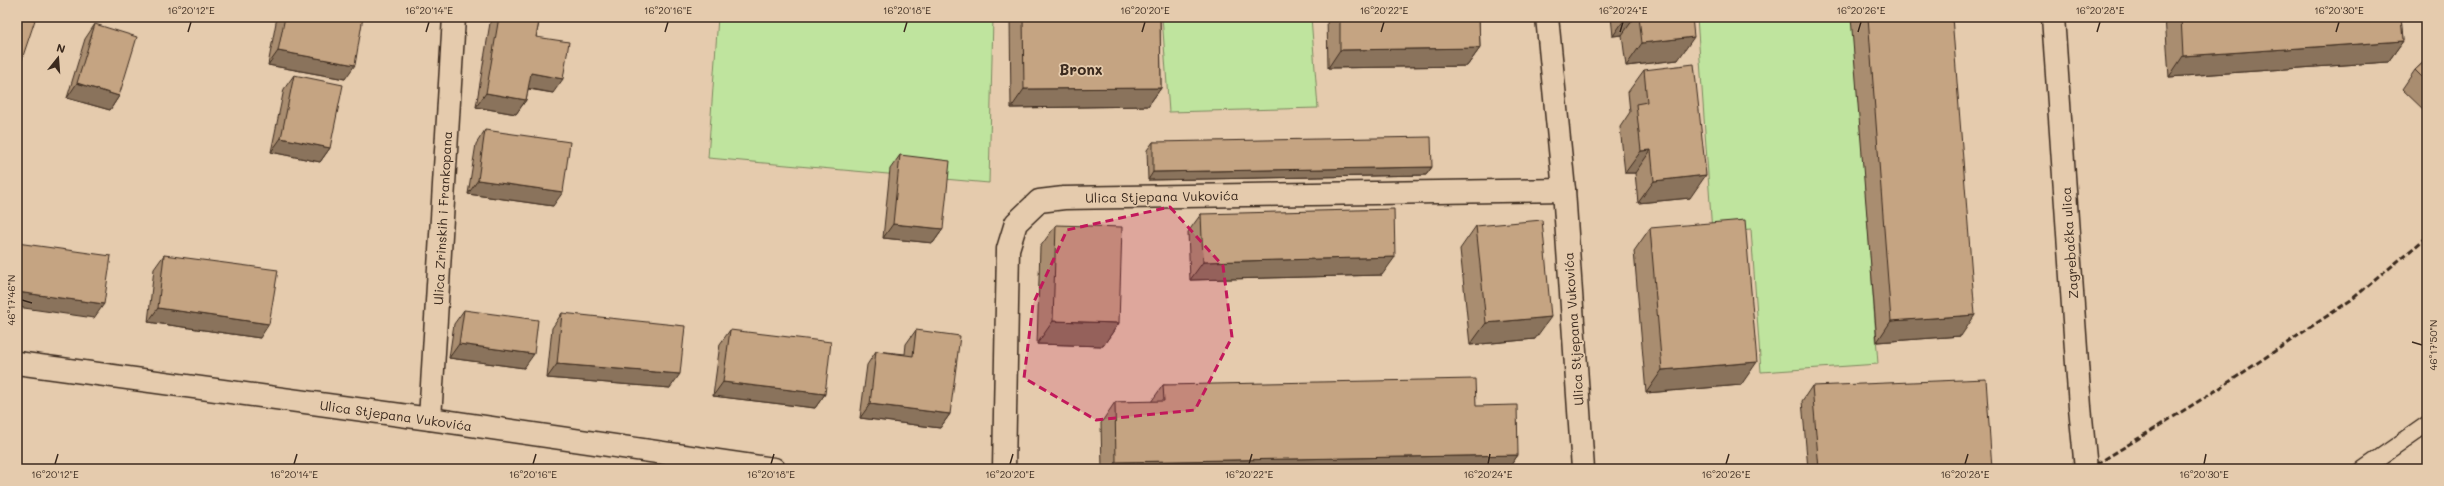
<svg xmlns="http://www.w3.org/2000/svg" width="2444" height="486" viewBox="0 0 2444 486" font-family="Mali,sans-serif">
<rect width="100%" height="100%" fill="#e5cbad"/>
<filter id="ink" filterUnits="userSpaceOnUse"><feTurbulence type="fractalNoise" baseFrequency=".025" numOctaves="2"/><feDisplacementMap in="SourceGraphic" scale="8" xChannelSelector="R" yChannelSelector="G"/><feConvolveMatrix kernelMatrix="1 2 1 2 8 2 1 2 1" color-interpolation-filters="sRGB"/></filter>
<g filter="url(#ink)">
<g fill="#bfe49e" stroke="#7d875e">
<polygon points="718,17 993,17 989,183 708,158"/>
<polygon points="1162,17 1311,17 1318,108 1169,112"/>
<polygon points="1697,17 1853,17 1878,364 1761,372 1751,229 1712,232"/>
</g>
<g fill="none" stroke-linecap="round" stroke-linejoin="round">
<g stroke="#3b2a1e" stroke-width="18">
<polyline id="lane" points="2363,469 2427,424"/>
</g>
<g stroke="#3b2a1e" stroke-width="25">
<g id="street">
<polyline points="1547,17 1564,190 1583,469"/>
<polyline points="17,363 430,419 774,469"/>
<polyline points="1004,469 1008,249 1016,223 1039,201 1064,198 1564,190"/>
</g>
</g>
<g stroke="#3b2a1e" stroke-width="25">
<g id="secondary">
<polyline points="2053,17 2080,407 2086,469"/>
<polyline points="430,419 454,17"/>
</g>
</g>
<use href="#lane" stroke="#e5cbad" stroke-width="15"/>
<use href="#street" stroke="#e5cbad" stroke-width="22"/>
<use href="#secondary" stroke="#e5cbad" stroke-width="22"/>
<polyline stroke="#3b2a1e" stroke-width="3" stroke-dasharray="6 3" stroke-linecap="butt" points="2089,469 2220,388 2351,300 2427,237"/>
</g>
<g fill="#a98d70" stroke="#3b2a1e">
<polygon points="277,17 363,17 345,79 268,65"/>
<polygon points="494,17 540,17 536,37 553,93 528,89 526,100 516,114 476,107 490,23"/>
<polygon points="1010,17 1160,17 1161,88 1148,106 1011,108"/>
<polygon points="1327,17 1479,17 1480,48 1467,66 1328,68"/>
<polygon points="1611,17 1692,17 1678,60 1626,66 1622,35 1613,36"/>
<polygon points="1851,17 1952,17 1961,336 1877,342"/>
<polygon points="2165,17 2401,17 2403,41 2388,62 2169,77"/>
<polygon points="95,24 119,96 110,110 67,98 85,39"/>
<polygon points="2427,59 2427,113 2402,89 2415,70"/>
<polygon points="1644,70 1690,198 1638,203 1635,173 1625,173 1620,127 1630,112 1628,92"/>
<polygon points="294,75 330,148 320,162 271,152 284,89"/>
<polygon points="485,130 553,206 468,194 476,144"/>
<polygon points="1153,142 1432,167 1426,175 1148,180 1147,150"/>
<polygon points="900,155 943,229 933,243 883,238 890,169"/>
<polygon points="1201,214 1382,275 1190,280 1188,232"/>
<polygon points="1056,225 1119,323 1103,346 1037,344 1040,247"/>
<polygon points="1476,226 1535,339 1470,345 1460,249"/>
<polygon points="1650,228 1741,385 1646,393 1634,251"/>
<polygon points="164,255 260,338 148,322 154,269"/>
<polygon points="464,310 524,368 449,358 454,324"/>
<polygon points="562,313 670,388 547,378 552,328"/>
<polygon points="730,330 825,394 815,408 713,396 720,344"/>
<polygon points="916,330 950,414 940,428 860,418 867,365 876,351 905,354 906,344"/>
<polygon points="1163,385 1476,406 1518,455 1508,469 1102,469 1101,423 1115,402 1151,402"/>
<polygon points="1812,386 1992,469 1808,469 1802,401"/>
</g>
<g fill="#8a735b" stroke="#3b2a1e">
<polygon points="1626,17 1635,17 1622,35 1613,36"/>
<polygon points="1694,37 1678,60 1626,66 1642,43"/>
<polygon points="2403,41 2388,62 2169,77 2183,56"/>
<polygon points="1480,48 1467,66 1328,68 1340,50"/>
<polygon points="278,51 355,65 345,79 268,65"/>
<polygon points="531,73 563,79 553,93 521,87"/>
<polygon points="77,83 119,96 110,110 67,98"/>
<polygon points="1161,88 1148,106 1011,108 1024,89"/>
<polygon points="486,93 526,100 516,114 476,107"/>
<polygon points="281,138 330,148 320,162 271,152"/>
<polygon points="1651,150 1635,173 1625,173 1641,151"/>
<polygon points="1432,167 1426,175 1148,180 1153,172"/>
<polygon points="1706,175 1690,198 1638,203 1654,181"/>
<polygon points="478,180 563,192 553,206 468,194"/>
<polygon points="893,224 943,229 933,243 883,238"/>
<polygon points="1395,257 1382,275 1190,280 1203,262"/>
<polygon points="17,292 104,304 94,318 17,307"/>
<polygon points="158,308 269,324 260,338 148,322"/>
<polygon points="1975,315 1961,336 1877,342 1891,321"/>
<polygon points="1551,317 1535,339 1470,345 1486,323"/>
<polygon points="1053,321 1119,323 1103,346 1037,344"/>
<polygon points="459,344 534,354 524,368 449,358"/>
<polygon points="1757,362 1741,385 1646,393 1662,370"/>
<polygon points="557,364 680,374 670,388 547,378"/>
<polygon points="723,382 825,394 815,408 713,396"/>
<polygon points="870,404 950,414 940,428 860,418"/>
<polygon points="1518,455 1508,469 1112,469 1116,462"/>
</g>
<g fill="#c5a482" stroke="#3b2a1e">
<polygon points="17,17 27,17 35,20 19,68 17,67"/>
<polygon points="285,17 363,17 355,65 278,51"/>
<polygon points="499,17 540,17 536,37 569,42 563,79 531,73 526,100 486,93"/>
<polygon points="1023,17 1160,17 1161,88 1024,89"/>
<polygon points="1340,17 1479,17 1480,48 1340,50"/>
<polygon points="1639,17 1692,17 1694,37 1642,43"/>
<polygon points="1868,17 1952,17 1975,315 1891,321"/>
<polygon points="2181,17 2401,17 2403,41 2183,56"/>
<polygon points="95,24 137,37 119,96 77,83"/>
<polygon points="2427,59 2427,82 2415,70"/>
<polygon points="1694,64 1706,175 1654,181 1651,150 1641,151 1636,104 1647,102 1644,70"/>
<polygon points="294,75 343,85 330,148 281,138"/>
<polygon points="485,130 570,142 563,192 478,180"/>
<polygon points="1431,137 1432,167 1153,172 1153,142"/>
<polygon points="900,155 950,161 943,229 893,224"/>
<polygon points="1394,209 1395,257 1203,262 1201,214"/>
<polygon points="1542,220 1551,317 1486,323 1476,226"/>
<polygon points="1745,220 1757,362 1662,370 1650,228"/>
<polygon points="1056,225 1122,227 1119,323 1053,321"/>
<polygon points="17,243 111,256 104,304 17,292"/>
<polygon points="164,255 278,270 269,324 158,308"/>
<polygon points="464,310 538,320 534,354 459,344"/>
<polygon points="562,313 685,326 680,374 557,364"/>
<polygon points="730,330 831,342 825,394 723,382"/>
<polygon points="916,330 960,336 950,414 870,404 876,351 913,356"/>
<polygon points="1475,379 1476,406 1517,405 1518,455 1116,462 1115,402 1164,401 1163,385"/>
<polygon points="1986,379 1992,469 1819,469 1812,386"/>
</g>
</g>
<path fill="#c2185b" fill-opacity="0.2" stroke="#c2185b" stroke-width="3" stroke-dasharray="8 5" stroke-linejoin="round" d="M1170 207 1223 266 1232 337 1195 410 1096 420 1024 378 1033 304 1067 230Z"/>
<path fill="none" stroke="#3b2a1e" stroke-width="1.5" d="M188 32 191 22M426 32 429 22M665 32 668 22M904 32 907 22M1142 32 1145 22M1381 32 1384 22M1620 32 1623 22M1858 32 1861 22M2097 32 2100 22M2336 32 2339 22M22 300 32 303M2412 342 2422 345M55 464 58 454M294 464 297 454M533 464 536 454M771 464 774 454M1010 464 1013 454M1249 464 1252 454M1488 464 1490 454M1726 464 1729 454M1965 464 1968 454M2204 464 2206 454"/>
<g text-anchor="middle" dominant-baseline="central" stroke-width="3.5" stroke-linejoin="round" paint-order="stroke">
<g font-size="13" fill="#3b2a1e" stroke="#e5cbad">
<text transform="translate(1162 196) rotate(-1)">Ulica Stjepana Vukovića</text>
<text transform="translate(442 218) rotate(-87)">Ulica Zrinskih i Frankopana</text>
<text transform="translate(2069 243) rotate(-94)">Zagrebačka ulica</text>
<text transform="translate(1573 329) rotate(-94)">Ulica Stjepana Vukovića</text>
<text transform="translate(396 415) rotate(8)">Ulica Stjepana Vukovića</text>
</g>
<g font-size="15" font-weight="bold" fill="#3b2a1e" stroke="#e5cbad">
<text x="1081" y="69">Bronx</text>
</g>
</g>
<rect width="2444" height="486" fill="none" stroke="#e5cbad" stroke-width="44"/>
<g transform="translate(58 58) rotate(17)" stroke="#e5cbad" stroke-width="3" paint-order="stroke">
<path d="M0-3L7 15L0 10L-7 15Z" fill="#3b2a1e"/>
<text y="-6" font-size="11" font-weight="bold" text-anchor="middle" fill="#3b2a1e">N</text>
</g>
<rect x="22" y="22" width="2400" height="442" fill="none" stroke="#3b2a1e" stroke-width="1.5"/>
<g font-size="10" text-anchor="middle" fill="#3b2a1e">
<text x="191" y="14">16°20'12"E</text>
<text x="429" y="14">16°20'14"E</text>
<text x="668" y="14">16°20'16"E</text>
<text x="907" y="14">16°20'18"E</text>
<text x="1145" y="14">16°20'20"E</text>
<text x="1384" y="14">16°20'22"E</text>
<text x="1623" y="14">16°20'24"E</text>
<text x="1861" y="14">16°20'26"E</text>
<text x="2100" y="14">16°20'28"E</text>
<text x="2339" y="14">16°20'30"E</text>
<text transform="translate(11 300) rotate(-90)" y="4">46°17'46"N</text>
<text transform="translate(2433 345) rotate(-90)" y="4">46°17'50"N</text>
<text x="55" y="478">16°20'12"E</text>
<text x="294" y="478">16°20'14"E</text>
<text x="533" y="478">16°20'16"E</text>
<text x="771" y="478">16°20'18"E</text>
<text x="1010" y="478">16°20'20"E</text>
<text x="1249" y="478">16°20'22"E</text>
<text x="1488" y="478">16°20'24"E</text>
<text x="1726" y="478">16°20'26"E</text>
<text x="1965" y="478">16°20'28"E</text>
<text x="2204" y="478">16°20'30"E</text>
</g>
</svg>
